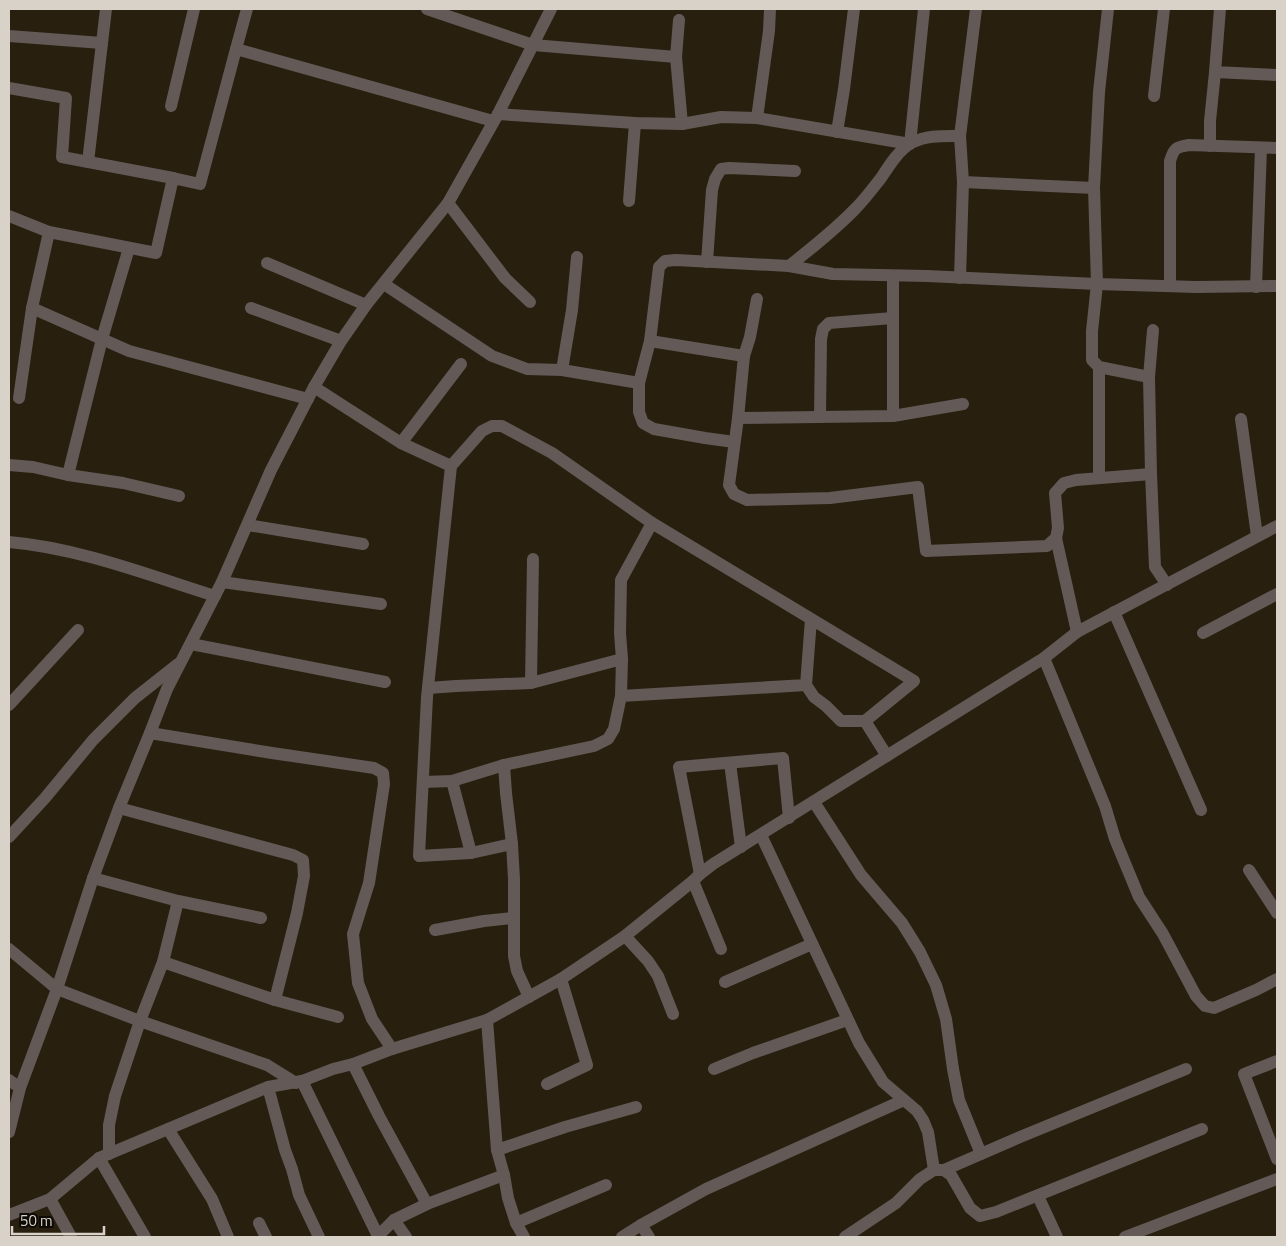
<svg xmlns="http://www.w3.org/2000/svg" width="1286" height="1246" viewBox="0 0 1286 1246" font-family="'Titillium Web',sans-serif">
<rect width="100%" height="100%" fill="#281f0e"/>
<g fill="none" stroke-linecap="round" stroke-linejoin="round">
<g stroke="#635956" stroke-width="12">
<polyline points="427,9 533,45 676,57 679,20"/>
<polyline points="1108,9 1099,92 1094,188 1097,284 1196,287 1277,286"/>
<polyline points="1220,9 1215,72 1277,75"/>
<polyline points="9,36 102,43"/>
<polyline points="236,49 247,9"/>
<polyline points="676,57 682,124"/>
<polyline points="9,88 66,98 62,157 173,178"/>
<polyline points="1154,96 1164,9"/>
<polyline points="171,106 194,9"/>
<polyline points="498,114 635,123 682,124 721,117 757,118 910,144 924,9"/>
<polyline points="757,118 769,31 770,9"/>
<polyline points="837,132 844,89 854,9"/>
<polyline points="1210,146 1210,121 1215,72"/>
<polyline points="88,162 106,9"/>
<polyline points="963,182 1094,188"/>
<polyline points="629,201 635,123"/>
<polyline points="448,203 505,278 530,302"/>
<polyline points="9,216 49,232 156,253 173,178 200,184 236,49 493,121"/>
<polyline points="49,232 32,308 129,351 308,399"/>
<polyline points="707,262 712,190 715,179 721,169 729,168 795,171"/>
<polyline points="267,263 366,305"/>
<path d="M789 266C812 248 836 229 856 208 865 199 873 188 881 178 889 166 898 151 911 143 927 135 943 136 960 136"/>
<polyline points="960,278 963,182 960,136 976,9"/>
<polyline points="384,284 492,356 527,369 562,370 639,383 650,341 659,267 665,261 676,260 789,266 833,274 927,276 1097,284 1092,331 1092,360 1099,367 1149,377"/>
<path d="M1170 286V161C1174 148 1176 147 1189 145L1277 148"/>
<polyline points="1256,287 1261,148"/>
<polyline points="251,308 341,341"/>
<polyline points="650,341 744,356 738,418 893,416 963,404"/>
<polyline points="744,356 750,337 757,299"/>
<polyline points="562,370 572,310 577,257"/>
<polyline points="639,383 639,412 643,423 654,429 705,438 734,442"/>
<polyline points="314,387 401,443 451,466"/>
<polyline points="19,398 32,308"/>
<polyline points="893,416 893,276"/>
<polyline points="820,417 821,339 823,329 829,323 893,318"/>
<polyline points="738,418 729,485 734,494 747,500 830,498 918,487 926,551 1047,546 1056,538 1058,528 1055,493 1064,483 1076,480 1151,474 1149,377 1153,330"/>
<polyline points="1241,419 1257,536"/>
<polyline points="401,443 461,364"/>
<polyline points="9,465 33,467 68,475 123,483 179,496"/>
<polyline points="1151,474 1155,567 1167,585"/>
<polyline points="68,475 102,339 129,248"/>
<polyline points="1099,478 1099,367"/>
<polyline points="248,525 363,544"/>
<polyline points="1056,538 1077,632"/>
<path d="M9 542C79 548 148 575 215 596"/>
<polyline points="222,582 381,604"/>
<polyline points="1114,612 1201,810"/>
<polyline points="811,619 806,685 621,696 614,729 608,739 594,746 504,765 452,781 471,853 419,856 427,697 451,466 482,431 492,426 502,426 552,453 652,523 914,681 865,721 887,756"/>
<polyline points="1203,633 1277,594"/>
<polyline points="191,644 385,682"/>
<polyline points="1044,658 1105,806 1115,839 1139,897 1163,934 1196,996 1205,1006 1214,1008 1256,990 1277,979"/>
<polyline points="622,659 620,633 621,580 652,523"/>
<polyline points="531,683 533,559"/>
<polyline points="806,685 814,697 826,706 841,721 865,721"/>
<polyline points="428,688 456,686 531,683 622,659 621,696"/>
<polyline points="9,705 78,630"/>
<polyline points="150,733 272,753 374,768 383,773 384,784 369,883 353,934 358,983 372,1019 392,1049"/>
<polyline points="730,763 741,847"/>
<polyline points="504,765 506,793 512,844 514,879 514,956 517,971 529,997"/>
<polyline points="423,782 452,781"/>
<polyline points="814,802 861,875 902,923 920,952 936,985 946,1019 953,1069 959,1100 981,1154"/>
<polyline points="119,808 293,855 303,860 304,876 297,913 275,1000"/>
<polyline points="761,835 859,1043 883,1082 917,1111 923,1120 928,1132 934,1170"/>
<polyline points="9,837 45,798 93,740 135,698 178,664"/>
<polyline points="471,853 512,844"/>
<polyline points="1249,870 1277,913"/>
<polyline points="700,874 679,767 783,758 789,818"/>
<polyline points="93,878 178,901 261,918"/>
<polyline points="693,881 721,949"/>
<polyline points="435,930 484,921 513,918"/>
<polyline points="625,936 648,961 658,976 673,1014"/>
<polyline points="9,949 57,989 140,1021 267,1065 296,1083"/>
<polyline points="163,962 178,901"/>
<polyline points="725,982 812,944"/>
<polyline points="487,1020 497,1150 504,1175 508,1198 516,1223 524,1237"/>
<polyline points="1277,1061 1244,1074 1277,1159"/>
<polyline points="353,1064 379,1116 427,1204"/>
<polyline points="714,1069 753,1053 847,1020"/>
<polyline points="9,1080 20,1088"/>
<polyline points="302,1081 378,1236"/>
<polyline points="547,1084 587,1065 561,979"/>
<polyline points="268,1087 285,1150 292,1169 299,1195 319,1237"/>
<polyline points="168,1129 212,1199 228,1237"/>
<polyline points="9,1132 20,1088 57,989 93,878 119,808 150,733 167,689 222,582 271,470 314,387 341,341 366,305 448,203 498,114 551,9"/>
<polyline points="497,1150 565,1127 636,1107"/>
<polyline points="109,1154 109,1125 115,1096 140,1021 163,962 275,1000 338,1017"/>
<polyline points="99,1158 145,1237"/>
<polyline points="944,1170 1020,1137 1186,1069"/>
<polyline points="1038,1196 1057,1237"/>
<polyline points="50,1199 71,1237"/>
<polyline points="9,1215 50,1199 99,1158 268,1087 302,1081 333,1069 353,1064 392,1049 487,1020 561,979 625,936 693,881 700,874 713,864 1044,658 1077,632 1277,526"/>
<polyline points="394,1220 406,1237"/>
<polyline points="259,1223 266,1237"/>
<polyline points="516,1223 606,1185"/>
<polyline points="641,1225 649,1237"/>
<polyline points="377,1237 394,1220 427,1204 504,1175"/>
<polyline points="622,1237 641,1225 706,1189 904,1100"/>
<polyline points="845,1237 896,1203 920,1179 934,1170 944,1170 951,1175 970,1208 980,1216 996,1212 1202,1129"/>
<polyline points="1125,1237 1277,1179"/>
</g>
</g>
<rect width="1286" height="1246" fill="none" stroke="#d8d2c8" stroke-width="20"/>
<path d="M12 1226v8h92v-8" fill="none" stroke="#d8d2c8" stroke-width="2.5"/>
<text x="20" y="1226" font-size="15" fill="#d8d2c8" stroke="#0d0904" stroke-width="4" paint-order="stroke">50 m</text>
</svg>
